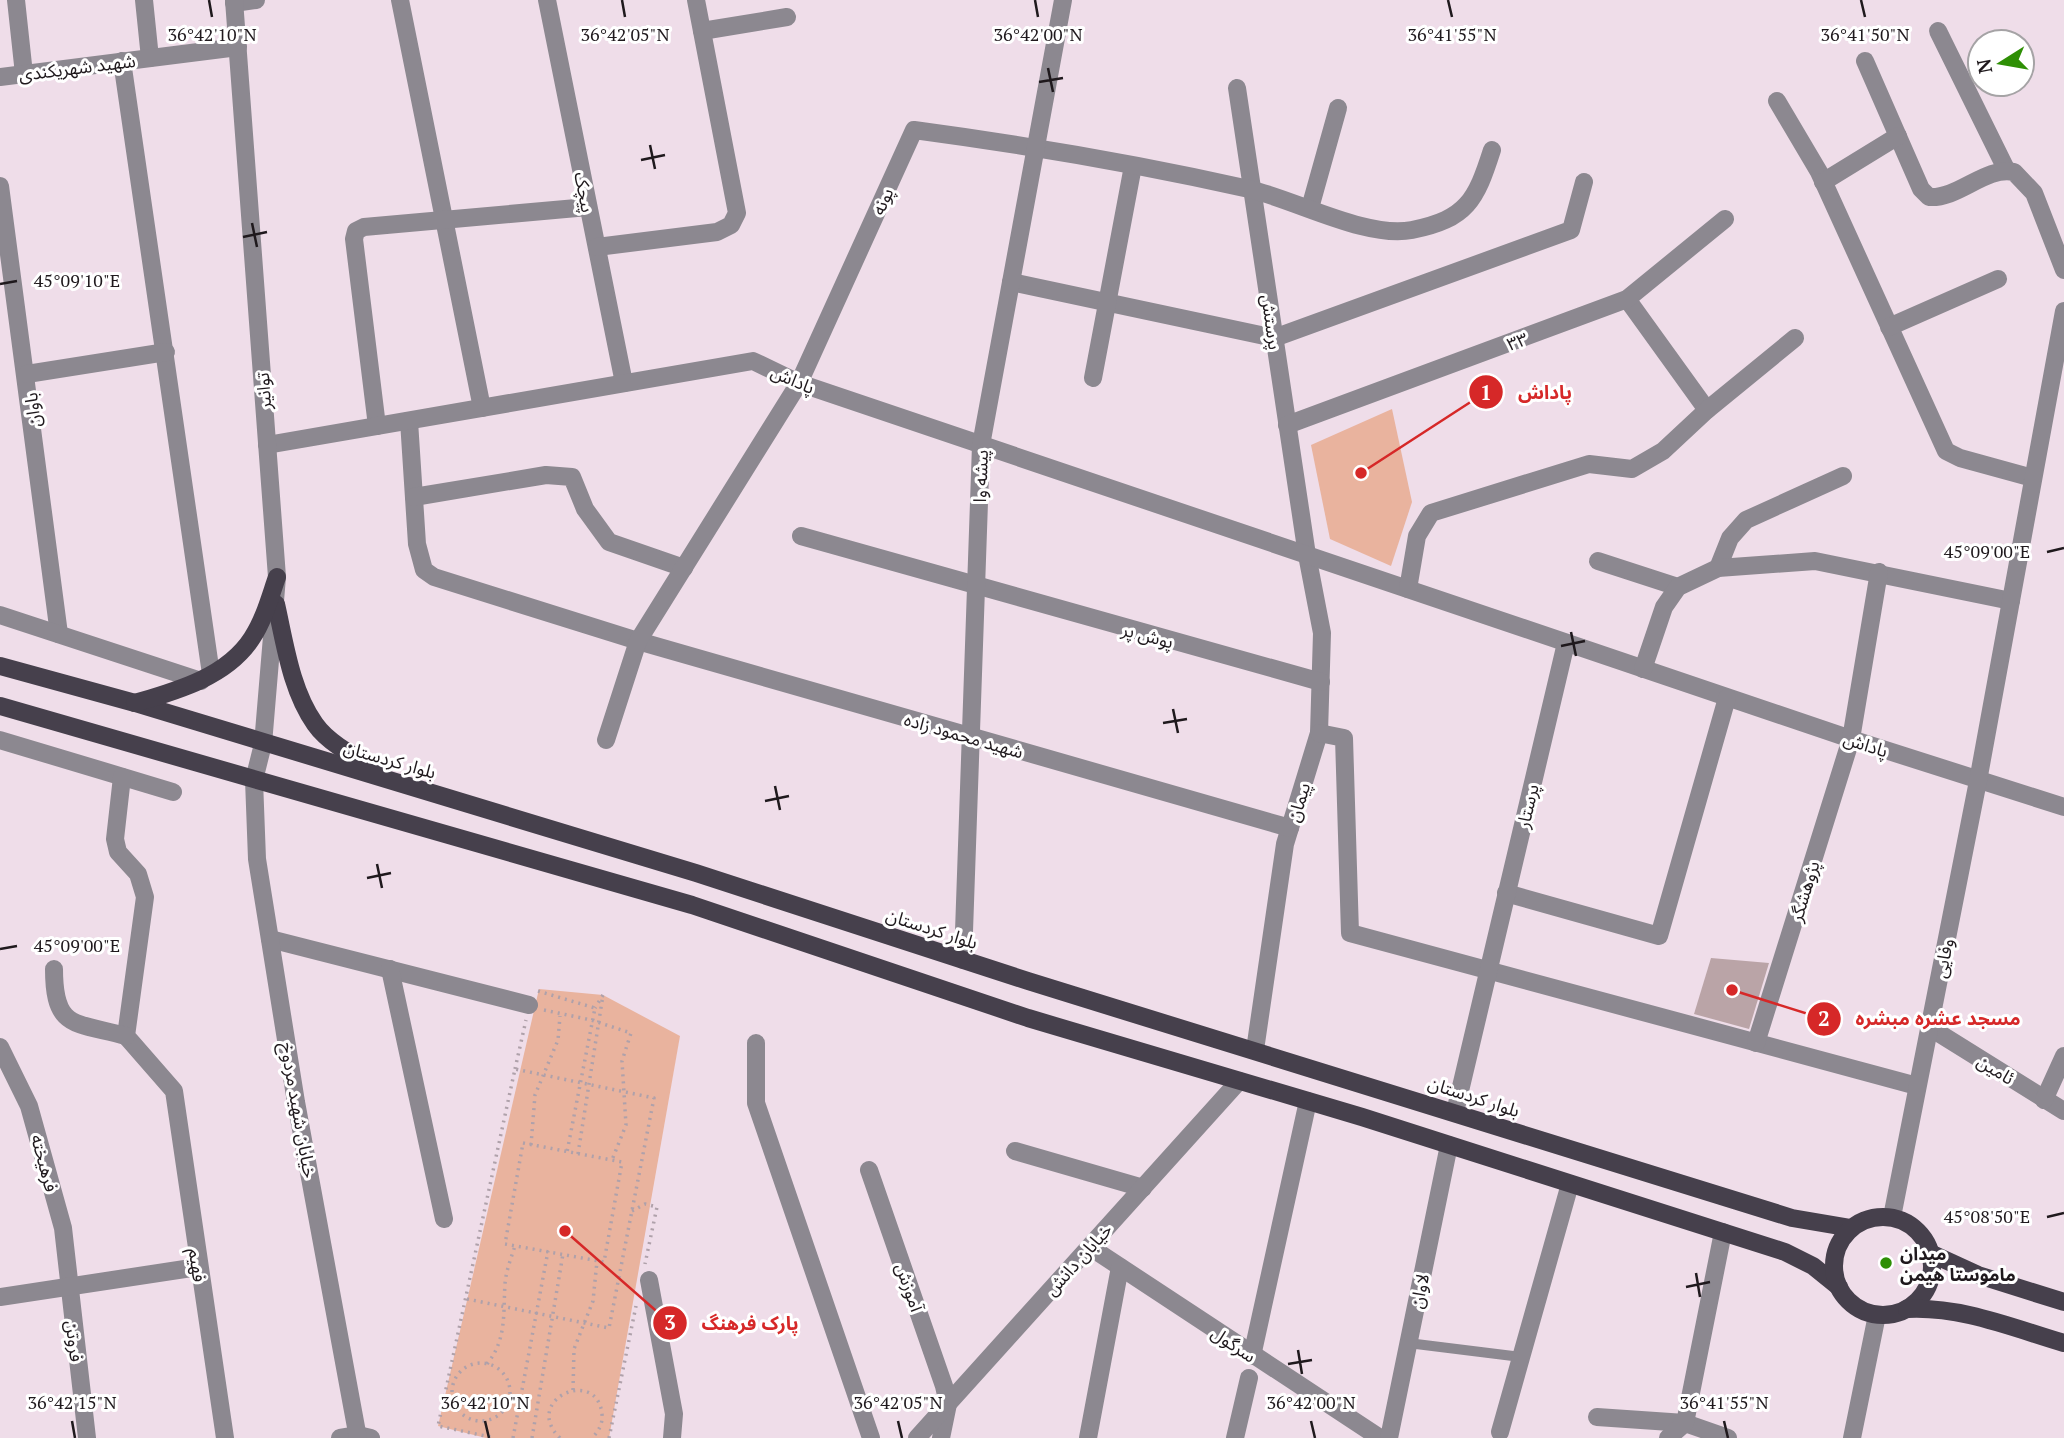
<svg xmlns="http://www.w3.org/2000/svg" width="2064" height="1438" viewBox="0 0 2064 1438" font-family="'PT Serif','Noto Sans Arabic',serif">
<rect width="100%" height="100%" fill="#efdde9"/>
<g fill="#e9b39e">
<polygon points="1392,409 1412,502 1391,566 1330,539 1311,445"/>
<polygon points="539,989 603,995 680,1036 609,1438 486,1438 438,1426"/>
</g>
<polygon fill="#baa4a7" points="1711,958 1769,963 1749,1029 1694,1014"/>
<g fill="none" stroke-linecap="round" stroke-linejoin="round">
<g stroke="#afa1aa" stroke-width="3.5" stroke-dasharray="2 5" stroke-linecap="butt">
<polyline points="538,991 595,1008 567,1152"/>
<polyline points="544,1010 591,1020 631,1033 622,1061 626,1125 612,1160"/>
<polyline points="515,1069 526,1020"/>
<polygon points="523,1143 622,1162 604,1262 505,1244"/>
<polyline points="531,1145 535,1095 558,1040 560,1016"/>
<polyline points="578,1154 603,995 595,1008"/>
<polyline points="632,1211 645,1204 657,1207 645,1264"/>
<polyline points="467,1299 609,1328 654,1098 515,1069 438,1426 495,1438"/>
<circle cx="481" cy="1392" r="29"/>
<path d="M487 1364C507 1339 503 1314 505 1284 506 1271 511 1258 515 1246"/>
<polyline points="573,1390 574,1349 593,1301 597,1261"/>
<polyline points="513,1438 548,1251"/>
<polyline points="532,1438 563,1254"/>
<path d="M560 1438C521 1400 597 1366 602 1414 603 1423 599 1431 592 1438"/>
<polyline points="609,1438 636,1306"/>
</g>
<polyline stroke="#8c8890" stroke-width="10" points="1408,1343 1521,1357"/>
<g stroke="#8c8890" stroke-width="18">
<polyline points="16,0 24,74"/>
<polyline points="144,0 150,58"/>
<polyline points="400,0 482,408"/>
<polyline points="547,0 624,383"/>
<polyline points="234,3 256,0"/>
<polyline points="702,31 787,17"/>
<polyline points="1938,31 2007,171"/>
<polyline points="122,61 211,674"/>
<path d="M1865 61 1921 189 1929 197C1959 199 1985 166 2014 172L2034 193 2064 270"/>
<polyline points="0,77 238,47"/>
<polyline points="1237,88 1307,555 1322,633 1319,733 1285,844 1255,1050"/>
<polyline points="1777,101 1819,172 1946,451 1960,458 2033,478"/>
<polyline points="1823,182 1898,136"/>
<polyline points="0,186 59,634"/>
<polyline points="1310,208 1338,108"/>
<polyline points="597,247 717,232 731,225 737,213 696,0"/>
<polyline points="1011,282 1274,338 1571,230 1584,182"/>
<polyline points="1627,299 1707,410"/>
<polyline points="1889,327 1998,279"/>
<polyline points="27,374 166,352"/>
<polyline points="1093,378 1133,166"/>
<polyline points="409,421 417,544 424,570 434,577 638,641 1290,828"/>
<polyline points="1287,425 1627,299 1725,219"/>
<polyline points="377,426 354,239 356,231 364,227 588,207"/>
<polyline points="267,445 753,361 799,383 1851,739 2064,807"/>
<polyline points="414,497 546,475 572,477 585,509 609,542 684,568"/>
<polyline points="801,536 1321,682"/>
<polyline points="1598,561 1678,587"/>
<polyline points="1718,568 1730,538 1746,520 1843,476"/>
<polyline points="1408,589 1417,536 1431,513 1589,464 1632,469 1663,451 1707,410 1795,338"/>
<polyline points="0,615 201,681"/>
<polyline points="1643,669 1664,607 1678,587 1718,568 1815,561 2011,601"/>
<polyline points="1319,733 1344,738 1350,933 1917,1086"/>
<polyline points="0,740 173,792"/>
<path d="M606 740 638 641 799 383 914 130C1026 145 1138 164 1249 189 1296 200 1367 239 1412 230 1467 219 1476 200 1492 150"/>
<polyline points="122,777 115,839 118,852 138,874 145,897 126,1036 174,1091 225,1438"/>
<polyline points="1506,893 1659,936 1727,698"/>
<polyline points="270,939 529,1005"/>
<polyline points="963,960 981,445 1063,0"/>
<path d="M54 969C54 1030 75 1022 126 1036"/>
<polyline points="390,969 444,1219"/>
<polyline points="1929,1027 2064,1111"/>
<polyline points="756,1043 756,1103 871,1438"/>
<polyline points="1756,1043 1851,739 1879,572"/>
<polyline points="0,1047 29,1106 63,1228 87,1438"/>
<polyline points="2044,1100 2064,1056"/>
<polyline points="1455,1112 1566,643"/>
<polyline points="1015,1151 1143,1188"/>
<polyline points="869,1170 944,1386 948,1404 941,1438"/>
<polyline points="1892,1217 1978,781 2064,311"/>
<polyline points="1090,1247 1380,1438"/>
<polyline points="649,1280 674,1414 672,1438"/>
<polyline points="0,1297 198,1267"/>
<polyline points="1252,1356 1308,1101"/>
<polyline points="1597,1417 1685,1423 1728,1438"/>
<polyline points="1500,1432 1570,1184"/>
<polyline points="340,1438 358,1435 371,1438"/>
<polyline points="917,1438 1239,1081"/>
<polyline points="1088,1438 1120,1267"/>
<polyline points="1235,1438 1249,1378"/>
<polyline points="1668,1438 1685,1423 1723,1232"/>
</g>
<g stroke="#8c8890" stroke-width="18">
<polyline points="234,0 277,577 263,744 254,780 257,859 296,1102 358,1438"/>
<polyline points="1389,1438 1449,1145"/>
<polyline points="1852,1438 1877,1315"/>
</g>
<g stroke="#46404c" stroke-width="18">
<path d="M276 604C285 644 291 690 315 724 329 744 356 757 377 769"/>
<polyline points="0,666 135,703 696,873 1028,981 1792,1218 1851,1228"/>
<path d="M135 703C176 691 227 677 252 638 264 620 270 597 277 577"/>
<polyline points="0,706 692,905 1028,1018 1362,1117 1785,1252 1813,1266 1839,1287"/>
<circle cx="1883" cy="1266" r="49"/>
<polyline points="1930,1253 1978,1275 2064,1302"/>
<path d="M1907 1309C1961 1306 2013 1328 2064 1343"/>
</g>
</g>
<path fill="none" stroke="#1f191d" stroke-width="2.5" d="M209 0 212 17M622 0 625 17M1035 0 1038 17M1448 0 1452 17M1861 0 1865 17M1048 68 1053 92M1039 82 1063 78M650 145 655 169M641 160 665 155M252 223 257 247M243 237 267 232M0 284 17 281M2047 552 2064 548M1571 632 1576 656M1561 646 1585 641M1173 709 1178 733M1163 723 1187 719M775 786 780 810M765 801 789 796M377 864 382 888M367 878 391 873M0 949 17 946M2047 1217 2064 1213M1696 1273 1700 1297M1686 1287 1710 1282M1298 1350 1302 1374M1288 1364 1312 1360M72 1421 75 1438M485 1421 489 1438M898 1421 902 1438M1311 1421 1315 1438M1724 1421 1728 1438"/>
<circle fill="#2e8f05" stroke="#fff" stroke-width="2.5" cx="1886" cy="1263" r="7"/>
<g text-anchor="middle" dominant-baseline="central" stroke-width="6" stroke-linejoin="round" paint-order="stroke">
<g font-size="18" fill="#1f191d" stroke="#fff">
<text transform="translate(77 67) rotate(-7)">شهید شهریکندی</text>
<text transform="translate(585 192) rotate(79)">پیچک</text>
<text transform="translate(882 201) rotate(-66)">پونه</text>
<text transform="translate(1272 322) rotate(82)">پرستش</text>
<text transform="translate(1517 341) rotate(-20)">۳۳</text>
<text transform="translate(793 379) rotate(23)">پاداش</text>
<text transform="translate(263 391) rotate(-94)">توانیر</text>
<text transform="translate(32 410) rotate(-97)">باوان</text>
<text transform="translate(980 476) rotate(-88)">پیشه وا</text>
<text transform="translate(1148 635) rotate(15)">پوش پر</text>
<text transform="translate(964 735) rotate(16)">شهید محمود زاده</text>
<text transform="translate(1866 744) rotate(18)">پاداش</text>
<text transform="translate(390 759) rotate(16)">بلوار کردستان</text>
<text transform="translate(1298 802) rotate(-73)">پیمان</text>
<text transform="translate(1527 806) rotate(-77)">پرستار</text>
<text transform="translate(1804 891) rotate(-73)">پژوهشگر</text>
<text transform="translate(932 928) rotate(18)">بلوار کردستان</text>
<text transform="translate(1943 958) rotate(-79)">وفایی</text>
<text transform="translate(1996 1069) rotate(32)">ئامین</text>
<text transform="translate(1474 1096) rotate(18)">بلوار کردستان</text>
<text transform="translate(299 1110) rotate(80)">خیابان شهید مردوخ</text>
<text transform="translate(45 1163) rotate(75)">فرهیخته</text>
<text transform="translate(1078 1259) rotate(-48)">خیابان دانش</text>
<text transform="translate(198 1265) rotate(82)">فهیم</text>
<text transform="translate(910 1287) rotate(71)">آموزش</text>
<text transform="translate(1419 1291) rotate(-79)">لاوان</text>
<text transform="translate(75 1341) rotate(83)">فروتن</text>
<text transform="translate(1234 1344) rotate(34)">سرگول</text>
</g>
<g font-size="18" font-weight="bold" fill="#1f191d" stroke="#fff" text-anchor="start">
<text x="1900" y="1253">میدان<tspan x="1900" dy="21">ماموستا هیمن</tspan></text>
</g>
</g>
<g font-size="18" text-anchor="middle" fill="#1f191d" stroke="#fff" stroke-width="6" stroke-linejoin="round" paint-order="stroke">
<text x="212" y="41">36°42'10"N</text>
<text x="625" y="41">36°42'05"N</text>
<text x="1038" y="41">36°42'00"N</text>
<text x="1452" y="41">36°41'55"N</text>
<text x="1865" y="41">36°41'50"N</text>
<text x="77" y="287">45°09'10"E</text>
<text x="1987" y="558">45°09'00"E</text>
<text x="77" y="952">45°09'00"E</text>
<text x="1987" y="1223">45°08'50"E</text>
<text x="72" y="1409">36°42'15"N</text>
<text x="485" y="1409">36°42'10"N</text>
<text x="898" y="1409">36°42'05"N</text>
<text x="1311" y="1409">36°42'00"N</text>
<text x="1724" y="1409">36°41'55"N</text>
</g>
<path fill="none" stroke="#d62828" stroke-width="2.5" d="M1361 473L1486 392M1732 990L1824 1019M565 1231L670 1323"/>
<g fill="#d62828" stroke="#fff" stroke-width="2.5">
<circle cx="1361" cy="473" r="7"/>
<circle cx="1732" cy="990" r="7"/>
<circle cx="565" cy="1231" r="7"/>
<circle cx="1486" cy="392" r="18"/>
<circle cx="1824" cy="1019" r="18"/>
<circle cx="670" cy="1323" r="18"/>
</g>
<g font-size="21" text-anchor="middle" font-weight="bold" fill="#fff">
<text x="1486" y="400">1</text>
<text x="1824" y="1026">2</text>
<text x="670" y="1330">3</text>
</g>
<g font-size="19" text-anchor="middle" font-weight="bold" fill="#d62828" stroke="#fff" stroke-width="6" stroke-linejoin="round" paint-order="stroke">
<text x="1545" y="399">پاداش</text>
<text x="1938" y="1025">مسجد عشره مبشره</text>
<text x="750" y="1330">پارک فرهنگ</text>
</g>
<g transform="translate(2001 63) rotate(259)"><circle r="33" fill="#ffffff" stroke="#a5a3a5" stroke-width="2"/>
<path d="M0-5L12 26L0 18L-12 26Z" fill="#2e8f05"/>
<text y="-10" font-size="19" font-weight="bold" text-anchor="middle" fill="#1f191d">N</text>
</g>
</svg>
